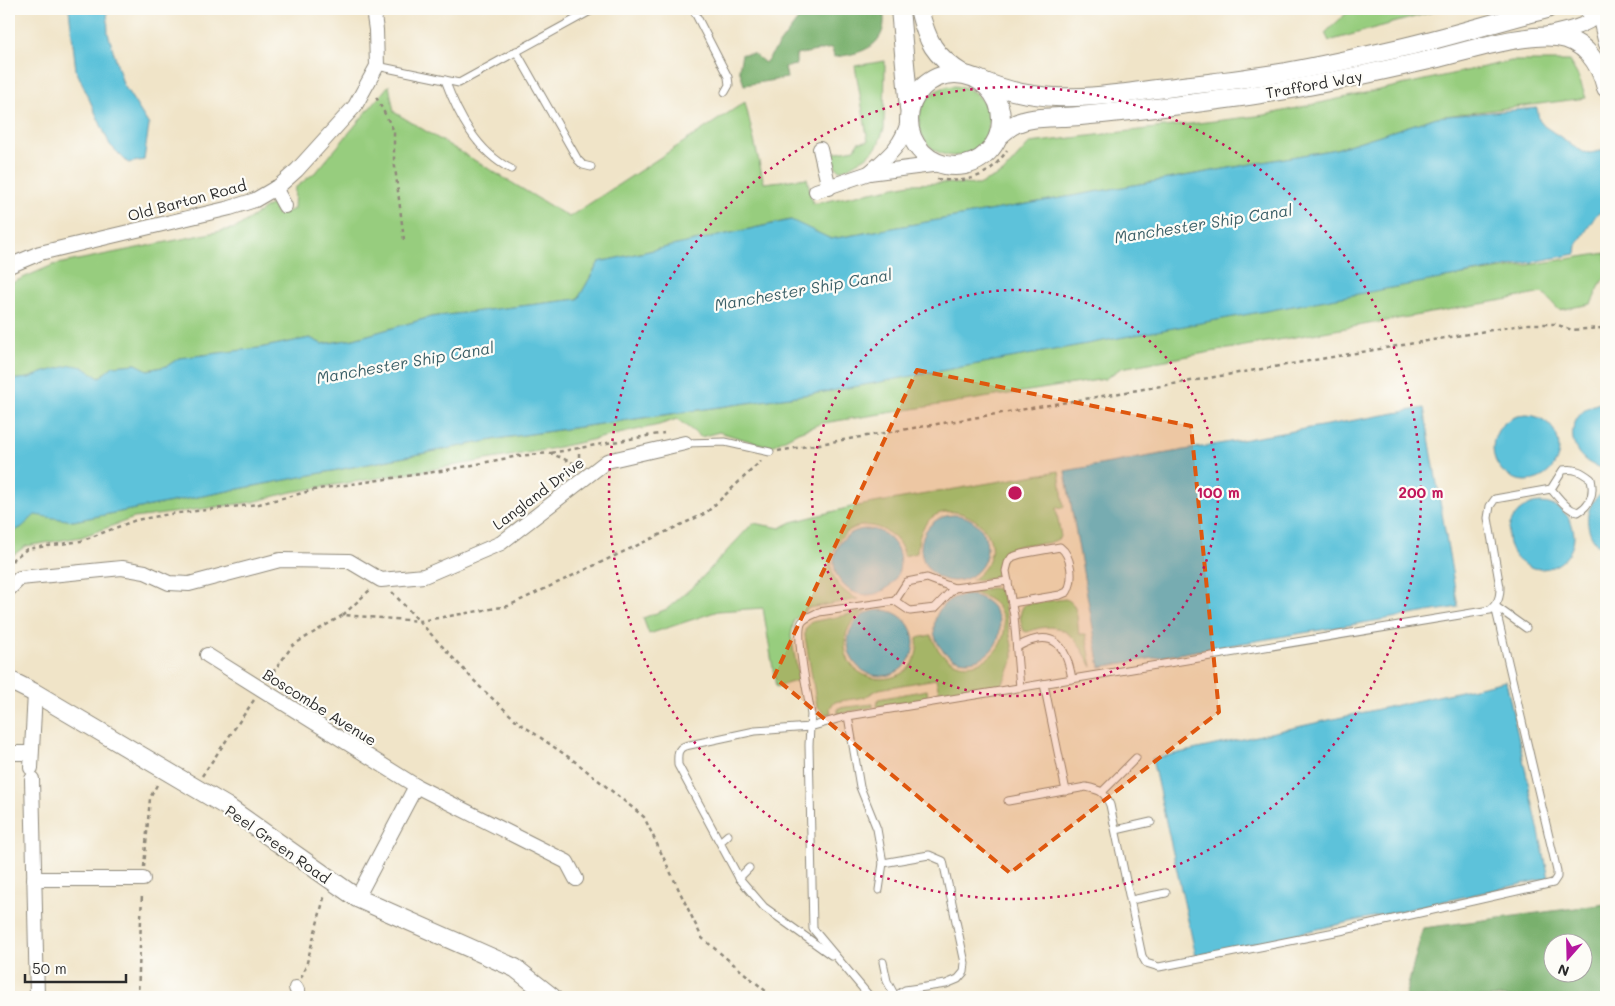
<svg xmlns="http://www.w3.org/2000/svg" width="1615" height="1006" viewBox="0 0 1615 1006" font-family="Mali,sans-serif">
<rect width="100%" height="100%" fill="#fdfcf7"/>
<filter id="ink" filterUnits="userSpaceOnUse"><feTurbulence type="fractalNoise" baseFrequency=".02" numOctaves="2"/><feDisplacementMap in="SourceGraphic" scale="10" xChannelSelector="R" yChannelSelector="G"/><feConvolveMatrix kernelMatrix="1 2 1 2 8 2 1 2 1" color-interpolation-filters="sRGB"/></filter>
<filter id="wash" filterUnits="userSpaceOnUse"><feTurbulence type="fractalNoise" baseFrequency=".0096" numOctaves="4" result="noise"/><feDisplacementMap in="SourceGraphic" scale="20" xChannelSelector="R" yChannelSelector="G"/><feGaussianBlur stdDeviation="1.12" result="paint"/><feColorMatrix in="noise" values="0 0 0 0 0 0 0 0 0 0 0 0 0 0 0 0 0 1.4 0 .05"/><feComposite in="paint" operator="in"/></filter>
<g filter="url(#wash)">
<rect width="100%" height="100%" fill="#f0e4c8"/>
<g fill="#97cd7e" stroke="#617c54">
<polygon points="1351,9 1443,9 1329,41 1325,33"/>
<polygon points="885,61 884,129 877,147 869,155 844,170 839,170 831,161 832,153 855,149 858,142 868,141 855,66"/>
<polygon points="1511,61 1569,61 1578,76 1586,98 1437,117 1336,149 831,239 790,220 599,262 578,299 431,317 354,339 322,344 310,338 259,348 179,358 167,366 147,370 136,364 113,366 99,378 83,367 45,372 29,378 9,380 9,284 53,265 236,228 271,204 278,215 294,209 295,188 318,170 389,85 394,112 569,217 745,102 764,183 807,178 813,204 910,184 945,183 978,185 1003,173 1030,143 1265,115"/>
<circle cx="954" cy="121" r="35"/>
<polygon points="1606,253 1606,277 1602,281 1591,304 1559,310 1543,293 1121,368 1105,379 823,423 798,432 770,447 719,432 701,437 677,419 659,425 550,449 428,470 291,492 253,502 134,518 81,537 26,546 13,555 9,563 9,534 22,527 35,514 73,521 503,438 831,391 1437,279"/>
<path d="M1059 471 1064 507 1056 508 1061 537C1047 548 1031 541 1015 547 1000 553 1002 574 992 578 987 580 978 580 972 580 1036 533 921 468 917 553L904 556C902 545 896 537 887 532 841 504 804 577 858 599L809 608 794 620 791 636 799 680 776 687 763 608 718 611 649 634 643 618 667 609 697 583 753 523 780 528 792 522 851 507Z"/>
<path d="M991 588 998 589 1002 592 1013 651V660L1002 685 940 695 936 679 879 689 865 697 834 702 830 708 831 713 825 714 817 706 805 636V630L811 622 866 611C854 618 846 627 845 642 843 692 924 691 917 638L931 635C934 641 936 647 940 652 973 688 1025 640 996 605 989 597 980 596 972 592Z"/>
<path d="M1065 599C1079 602 1077 623 1079 634H1086L1092 667C1076 638 1064 617 1027 632L1024 631C1020 621 1018 613 1025 604Z"/>
<polygon points="927,690 928,698 877,707 878,699"/>
<polygon points="873,704 873,707 838,714 838,708"/>
</g>
<g fill="#79b06d" stroke="#526e4c" fill-rule="evenodd">
<path d="M806 9H883C890 45 863 54 834 57L832 48 796 55V65L785 67 787 78 744 85 739 69 742 54H754L765 63Z"/>
<path d="M1606 904V997H1405L1423 928ZM1552 944H1582V974H1552Z"/>
</g>
<g fill="#5dc2da" stroke="#447682">
<polygon points="69,9 107,9 108,33 123,84 149,125 144,160 128,163 110,145 76,70"/>
<polygon points="1537,108 1539,120 1544,126 1583,152 1590,153 1606,150 1606,211 1601,212 1596,215 1577,245 1576,254 831,391 503,438 73,521 35,515 22,527 9,534 9,380 29,378 45,372 72,365 83,367 99,378 113,366 136,364 148,370 167,366 179,358 259,348 310,338 322,344 354,339 431,317 578,299 599,262 791,220 831,239 1336,149 1437,117"/>
<path d="M1606 402V469C1561 461 1562 407 1606 402Z"/>
<polygon points="1424,408 1458,607 1100,667 1065,471"/>
<circle cx="1526" cy="448" r="33"/>
<path d="M1606 491V551C1583 538 1580 503 1606 491Z"/>
<circle cx="1541" cy="536" r="33"/>
<circle cx="954" cy="548" r="33"/>
<circle cx="867" cy="562" r="33"/>
<circle cx="967" cy="628" r="33"/>
<circle cx="881" cy="643" r="33"/>
<polygon points="1506,681 1549,878 1196,956 1152,759"/>
</g>
</g>
<g filter="url(#ink)">
<g fill="none" stroke-linecap="round" stroke-linejoin="round">
<g stroke="#8e887a" stroke-width="9">
<g id="service">
<polyline points="693,9 728,77 729,85 725,92"/>
<polyline points="516,51 578,160 583,165 591,167"/>
<polyline points="377,66 459,83 594,9"/>
<path d="M445 80C458 115 477 152 511 169"/>
<polyline points="685,443 725,442 770,452"/>
<polyline points="895,601 907,582 927,578 954,588 1008,581"/>
<path d="M1012 603 1060 595 1067 592C1074 580 1072 556 1060 547L1021 554 1012 557 1008 563 1006 571 1014 616 1020 688"/>
<polyline points="1495,606 1526,628"/>
<path d="M1017 647C1053 627 1066 644 1072 679"/>
<polyline points="1044,684 1066,791"/>
<polyline points="848,716 860,787 877,829 883,863 879,890"/>
<polyline points="1102,792 1136,758"/>
<path d="M1008 801 1086 787C1100 790 1104 791 1110 805L1142 956 1146 963 1159 967 1340 931 1553 883 1557 877V871L1495 606"/>
<polyline points="1116,830 1151,822"/>
<polyline points="720,842 728,835"/>
<polyline points="883,863 929,855 943,861 965,963 964,972 958,979 946,984 905,990 894,997"/>
<polyline points="739,878 749,868"/>
<polyline points="1131,900 1166,893"/>
<path d="M831 955 764 907 739 878 678 765C678 757 676 749 685 746L755 731 810 727 811 715C809 698 794 634 802 622 806 617 813 615 819 612L895 601 910 611 935 608 954 588"/>
<polyline points="883,962 887,981 895,996"/>
<path d="M870 997 813 929 809 745 810 727 848 716 1490 610C1498 603 1500 598 1500 587L1488 518 1490 506 1495 499 1551 489 1563 470C1575 468 1582 472 1591 479 1594 492 1591 505 1578 512 1566 509 1559 498 1551 489"/>
</g>
</g>
<g stroke="#8e887a" stroke-width="16">
<g id="minor">
<polyline points="1598,11 1606,44"/>
<path d="M1548 34C1565 30 1593 26 1602 9"/>
<polyline points="820,149 829,188"/>
<path d="M869 173C888 156 901 147 908 122"/>
<polyline points="275,188 285,206"/>
<polyline points="816,191 869,173 940,164"/>
<polyline points="9,266 40,253 230,208 255,200 279,186 297,170 355,106 377,66 376,30 373,9"/>
<polyline points="9,589 20,578 122,568 145,572 169,583 189,584 280,560 349,561 381,580 424,576 501,543 607,461 685,443"/>
<polyline points="207,655 416,786 567,862 576,879"/>
<polyline points="9,753 31,753"/>
<polyline points="31,768 35,693"/>
<polyline points="32,779 37,997"/>
<polyline points="34,879 143,879"/>
<polyline points="357,898 416,786"/>
<polyline points="296,988 300,997"/>
</g>
</g>
<g stroke="#8e887a" stroke-width="20">
<g id="tertiary">
<polyline points="900,9 909,108"/>
<path d="M919 9C927 41 934 56 963 74"/>
<polyline points="1588,9 1599,14 1606,21"/>
<circle cx="955" cy="120" r="46"/>
<path d="M976 78C1040 108 1098 96 1166 88 1206 83 1246 79 1286 72 1326 65 1365 56 1404 47 1452 36 1499 21 1547 9"/>
<path d="M998 137C1006 130 1012 124 1023 121 1036 117 1047 118 1060 117 1070 117 1080 116 1090 115 1136 111 1181 105 1226 99 1298 90 1368 74 1438 58 1471 50 1524 33 1557 37 1584 40 1600 63 1606 88"/>
<polyline points="9,680 35,693 226,806 357,898 515,968 552,997"/>
</g>
</g>
<g stroke="#8e887a" stroke-width="2.5" stroke-dasharray="4 4" stroke-linecap="butt">
<polyline points="376,97 394,131 394,159 404,240"/>
<path d="M937 179C967 184 990 177 1007 150"/>
<polyline points="778,451 1527,324 1555,324 1572,330 1602,328 1606,329"/>
<polyline points="551,453 664,433"/>
<polyline points="579,465 579,448"/>
<polyline points="10,569 13,559 27,549 81,541 136,520 170,514 259,504 318,489 447,470 518,456 550,453 580,466"/>
<polyline points="392,592 480,687 518,722 577,763 644,817 702,938 773,997"/>
<polyline points="343,615 372,588"/>
<polyline points="268,679 293,645 343,615 420,621 508,606 706,513 761,461"/>
<polyline points="202,776 254,700"/>
<polyline points="144,867 150,798 158,783"/>
<polyline points="301,978 306,966 325,894"/>
<polyline points="138,997 142,893"/>
</g>
<use href="#service" stroke="#fff" stroke-width="7"/>
<use href="#minor" stroke="#fff" stroke-width="14"/>
<use href="#tertiary" stroke="#fff" stroke-width="18"/>
</g>
</g>
<path fill="#df570e" fill-opacity="0.2" stroke="#df570e" stroke-width="4" stroke-dasharray="10 6" stroke-linejoin="round" d="M917 370 1191 426 1219 712 1010 873 774 677Z"/>
<g fill="none" stroke="#c2185b" stroke-width="2.5" stroke-dasharray="2.5 5">
<circle cx="1015" cy="493" r="203"/>
<circle cx="1015" cy="493" r="406"/>
</g>
<g text-anchor="middle" dominant-baseline="central" stroke-width="4.5" stroke-linejoin="round" paint-order="stroke">
<g font-size="15" fill="#2b2b2b" stroke="#fdfcf7">
<text transform="translate(1314 84) rotate(-10)">Trafford Way</text>
<text transform="translate(187 200) rotate(-15)">Old Barton Road</text>
<text transform="translate(538 493) rotate(-37)">Langland Drive</text>
<text transform="translate(320 707) rotate(32)">Boscombe Avenue</text>
<text transform="translate(278 844) rotate(35)">Peel Green Road</text>
</g>
<g font-size="16" font-style="italic" fill="#3c6068" stroke="#fdfcf7">
<text transform="translate(1203 223) rotate(-9)">Manchester Ship Canal</text>
<text transform="translate(803 289) rotate(-10)">Manchester Ship Canal</text>
<text transform="translate(405 362) rotate(-10)">Manchester Ship Canal</text>
</g>
</g>
<circle cx="1015" cy="493" r="8" fill="#c2185b" stroke="#fdfcf7" stroke-width="2.5"/>
<g font-size="15" text-anchor="middle" font-weight="bold" fill="#c2185b" stroke="#fdfcf7" stroke-width="4.5" stroke-linejoin="round" paint-order="stroke">
<text x="1218" y="498">100 m</text>
<text x="1421" y="498">200 m</text>
</g>
<rect width="1615" height="1006" fill="none" stroke="#fdfcf7" stroke-width="30"/>
<g transform="translate(1568 958) rotate(200)"><circle r="24" fill="#fdfcf7" stroke="#a9a8a5"/>
<path d="M0-4L9 19L0 12L-9 19Z" fill="#b5179e"/>
<text y="-8" font-size="14" font-weight="bold" text-anchor="middle" fill="#2b2b2b">N</text>
</g>
<path d="M25 974v8h101v-8" fill="none" stroke="#2b2b2b" stroke-width="2.5"/>
<text x="32" y="974" font-size="15" fill="#2b2b2b" stroke="#fdfcf7" stroke-width="4" paint-order="stroke">50 m</text>
</svg>
